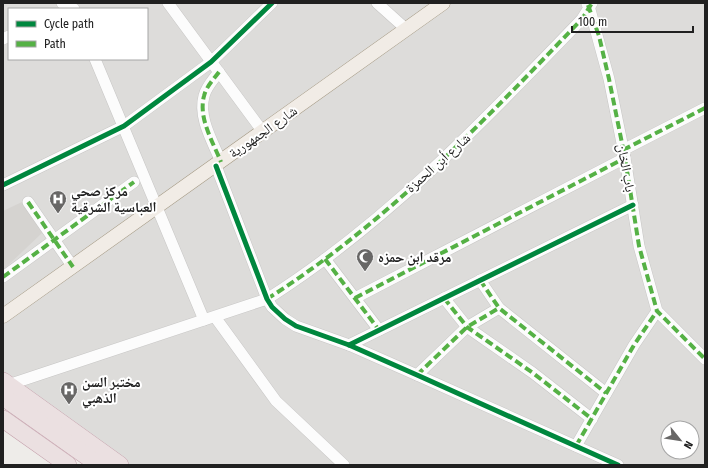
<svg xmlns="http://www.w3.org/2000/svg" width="708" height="468" viewBox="0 0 708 468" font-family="'Fira Sans Condensed','Noto Naskh Arabic',sans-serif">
<rect width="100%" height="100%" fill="#eeece9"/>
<path fill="#dddcda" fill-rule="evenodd" d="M3 3H705V465H123L3 372ZM9 9H147V59H9ZM668 428H692V452H668Z"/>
<polygon fill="#d5d3d0" points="22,202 43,232 3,270 3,211"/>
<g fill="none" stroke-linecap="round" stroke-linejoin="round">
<g stroke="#c7c6c5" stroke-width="12">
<g id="minor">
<polyline points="62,3 74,9"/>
<polyline points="168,3 263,132"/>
<polyline points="377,3 406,29"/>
<polyline points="587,4 589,6 609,79 625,158 639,246 657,311 705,359"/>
<polyline points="3,39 9,36"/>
<polyline points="95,59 204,320"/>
<path d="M219 72C213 80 206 87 204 96 198 118 213 142 221 162"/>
<polyline points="623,150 705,108"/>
<polyline points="216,166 267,299 272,307 285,319 296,326 349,345 417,375 618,465"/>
<polyline points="3,185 124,126 211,62 272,3"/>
<polyline points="28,202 73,267"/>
<polyline points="325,259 379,330"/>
<polyline points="3,277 134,182"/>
<polyline points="480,280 499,308 606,393"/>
<polyline points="355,298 625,158"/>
<polyline points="444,298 467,327 533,373 592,419"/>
<polyline points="215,317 276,401 344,465"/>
<polyline points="349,345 633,205"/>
<polyline points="417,375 467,327 499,308"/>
<path d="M8 385 267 299C387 223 485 120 582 19L592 3"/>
<polyline points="576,446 634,345 657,311"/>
</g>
</g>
<g stroke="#a59a85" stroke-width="15">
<polyline id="major" points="3,316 443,3"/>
</g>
<g stroke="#c49fab" stroke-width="18">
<g id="highway">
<polyline points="3,381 120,465"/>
<polyline points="3,397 99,465"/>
<polyline points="3,419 68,465"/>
</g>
</g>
<use href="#minor" stroke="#fcfcfc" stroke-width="11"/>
<use href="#major" stroke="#f1ece6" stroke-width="14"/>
<use href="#highway" stroke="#ebe0e1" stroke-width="17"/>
<g stroke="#55b145" stroke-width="4" stroke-dasharray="8 4" stroke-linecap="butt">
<polyline points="588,5 599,36 609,79 625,158 639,246 657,311 705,359"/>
<path d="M219 72C213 80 206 87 204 96 198 118 213 142 221 162"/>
<polyline points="623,150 705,108"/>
<polyline points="28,202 73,267"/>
<polyline points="325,259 379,330"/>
<polyline points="3,277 134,182"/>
<polyline points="480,280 499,308 606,393"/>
<polyline points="355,298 625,158"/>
<polyline points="444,298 467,327 533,373 592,419"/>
<path d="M267 299C387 223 485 120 582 19L592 3"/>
<polyline points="417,375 467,327 499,308"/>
<polyline points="576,446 634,345 657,311"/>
</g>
<g stroke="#fff" stroke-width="8">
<g id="cycleway">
<polyline points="216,166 267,299 272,307 285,319 296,326 349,345 417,375 618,465"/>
<polyline points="3,185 124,126 211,62 272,3"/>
<polyline points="349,345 633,205"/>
</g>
</g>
<use href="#cycleway" stroke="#00873e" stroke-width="5"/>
</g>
<defs>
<g id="hospital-pin" transform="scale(0.9)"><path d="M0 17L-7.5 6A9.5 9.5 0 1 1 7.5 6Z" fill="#686766" stroke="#fff"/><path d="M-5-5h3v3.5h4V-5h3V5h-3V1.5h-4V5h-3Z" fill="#fff"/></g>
<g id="mosque-pin" transform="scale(0.9)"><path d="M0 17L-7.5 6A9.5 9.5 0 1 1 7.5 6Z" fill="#686766" stroke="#fff"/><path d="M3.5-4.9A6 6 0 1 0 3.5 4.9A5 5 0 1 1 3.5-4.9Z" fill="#fff"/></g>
</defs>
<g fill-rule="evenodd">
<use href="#hospital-pin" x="58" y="199"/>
<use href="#mosque-pin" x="365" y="257"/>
<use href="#hospital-pin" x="69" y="390"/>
</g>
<g text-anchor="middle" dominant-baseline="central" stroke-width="4" stroke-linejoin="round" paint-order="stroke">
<g font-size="14" fill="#202020" stroke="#fff">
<text transform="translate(263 132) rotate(-35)">شارع الجمهورية</text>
<text transform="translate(438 163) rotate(-42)">شارع أبن الحمزة</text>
<text transform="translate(626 168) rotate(80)">باب الخان</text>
</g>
<g font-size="14" font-weight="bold" fill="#202020" stroke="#fff" text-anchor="start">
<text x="71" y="191">مركز صحي<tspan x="71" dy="16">العباسية الشرقية</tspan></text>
<text x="378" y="257">مرقد ابن حمزه</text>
<text x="82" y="382">مختبر السن<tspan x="82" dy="16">الذهبي</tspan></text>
</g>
</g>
<rect width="708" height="468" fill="none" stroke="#202020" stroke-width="8"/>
<rect x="8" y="8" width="140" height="52" fill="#ffffff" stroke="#a6a6a6"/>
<rect x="16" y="21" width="20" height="6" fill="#00873e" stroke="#a6a6a6"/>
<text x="44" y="28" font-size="12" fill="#202020">Cycle path</text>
<rect x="16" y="41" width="20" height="6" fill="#55b145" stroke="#a6a6a6"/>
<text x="44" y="48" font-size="12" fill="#202020">Path</text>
<g transform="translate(680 440) rotate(120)"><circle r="19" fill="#ffffff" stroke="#a6a6a6"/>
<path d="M0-3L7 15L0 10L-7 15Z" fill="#686766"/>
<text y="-6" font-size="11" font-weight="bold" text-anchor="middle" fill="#202020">N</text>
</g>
<path d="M572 26v6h121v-6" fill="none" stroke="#202020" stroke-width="2"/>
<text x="578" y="26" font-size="12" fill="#202020" stroke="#ffffff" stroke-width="3" paint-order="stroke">100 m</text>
</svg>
